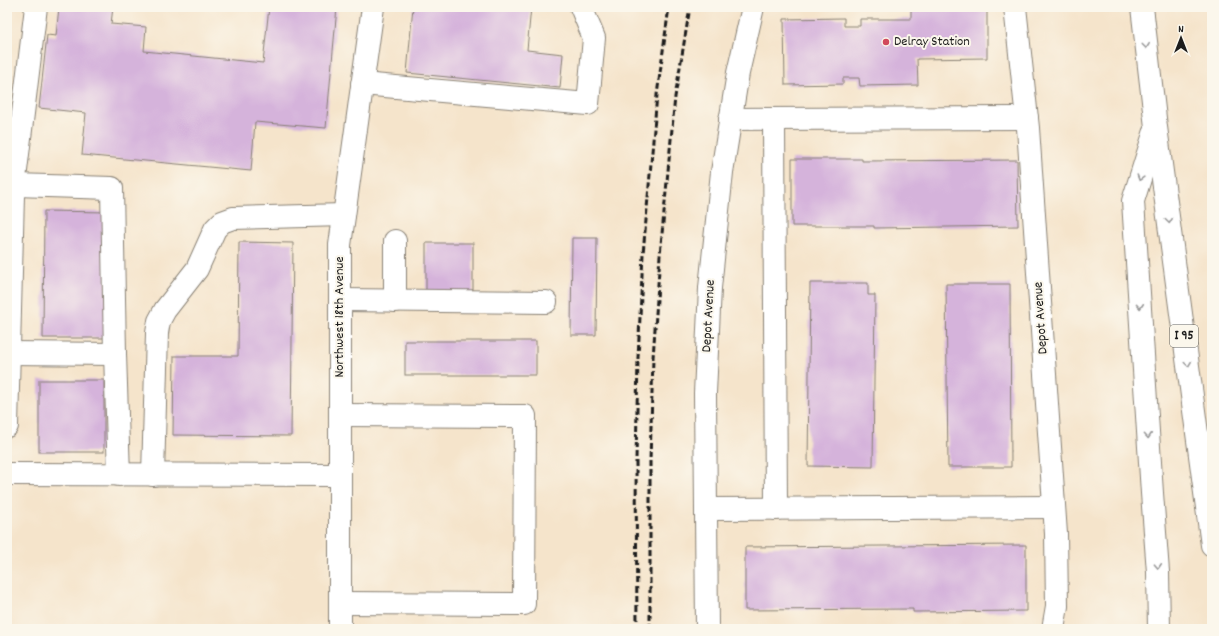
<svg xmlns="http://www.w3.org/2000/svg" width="1219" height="636" viewBox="0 0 1219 636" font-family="Dekko,sans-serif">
<rect width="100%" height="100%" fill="#fbf7ec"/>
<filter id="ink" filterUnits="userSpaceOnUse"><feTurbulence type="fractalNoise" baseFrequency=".025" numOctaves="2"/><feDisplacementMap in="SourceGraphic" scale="8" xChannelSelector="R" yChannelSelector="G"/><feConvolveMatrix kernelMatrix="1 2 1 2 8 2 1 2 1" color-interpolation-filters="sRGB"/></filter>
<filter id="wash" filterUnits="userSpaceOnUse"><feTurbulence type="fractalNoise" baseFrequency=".012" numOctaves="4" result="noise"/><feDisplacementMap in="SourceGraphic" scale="16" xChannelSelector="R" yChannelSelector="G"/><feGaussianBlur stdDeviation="0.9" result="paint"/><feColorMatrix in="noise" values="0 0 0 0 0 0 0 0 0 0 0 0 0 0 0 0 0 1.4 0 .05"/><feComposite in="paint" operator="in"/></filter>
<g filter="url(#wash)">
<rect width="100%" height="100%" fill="#f5e4cb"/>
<g id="blocks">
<g fill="#d5b3db">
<polygon points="59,7 113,7 111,24 146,27 144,51 263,63 269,7 337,7 326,128 255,122 251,171 82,155 86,113 39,108 47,35 56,36"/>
<polygon points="413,7 531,7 527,50 563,54 560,88 407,73"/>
<polygon points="911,7 971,7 971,9 987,9 987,58 917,59 918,85 860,86 859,78 843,78 843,84 785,85 784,19 844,18 844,26 860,26 860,19 911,19"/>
<polygon points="792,159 862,159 862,161 1017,160 1018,226 874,228 874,226 792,226"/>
<polygon points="44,211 108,212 107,338 43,338"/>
<polygon points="572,238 597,238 596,335 571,335"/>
<polygon points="239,242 293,243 291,436 173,435 174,356 238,356"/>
<rect x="426" y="243" width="47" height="52"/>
<polygon points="810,283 868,283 868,295 875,295 873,467 808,466"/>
<polygon points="946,284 1010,284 1011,467 948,467"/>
<rect x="405" y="341" width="131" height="34"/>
<rect x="39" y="380" width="65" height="72"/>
<polygon points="1026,545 1026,611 913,612 913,609 745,610 745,547"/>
</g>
</g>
</g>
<g filter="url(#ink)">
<use href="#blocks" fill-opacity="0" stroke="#888074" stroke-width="1"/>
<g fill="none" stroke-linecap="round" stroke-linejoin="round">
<g stroke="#888074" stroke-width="24">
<g id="minor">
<polyline points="1015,7 1028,128 1056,534 1057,606 1053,629"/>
<polyline points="362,84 588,104 594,38 581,7"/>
<polyline points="730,119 1027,118"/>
<polyline points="774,119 776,509"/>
<polyline points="15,185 112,188 115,354 119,475"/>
<polyline points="395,241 395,301"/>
<polyline points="340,300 546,302"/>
<polyline points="9,353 115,354"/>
<polyline points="340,415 525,416 524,604 340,603"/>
<polyline points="7,426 13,195 36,7"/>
<polyline points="7,474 340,475"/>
<polyline points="153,475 157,333 159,321 165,310 197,269 215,229 222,222 233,218 344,215"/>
<polyline points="706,509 1054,507"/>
<polyline points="340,629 340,245 373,7"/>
<polyline points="707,629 705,393 710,288 722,172 738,73 753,7"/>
</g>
</g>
<g stroke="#888074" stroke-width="24">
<g id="highway">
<polyline points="1142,7 1156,127 1212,545"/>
<polyline points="1154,134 1133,201 1152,493 1158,572 1159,629"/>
</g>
</g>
<use href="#minor" stroke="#fff" stroke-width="22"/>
<use href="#highway" stroke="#fff" stroke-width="22"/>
<g stroke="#1c1c1c" stroke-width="3" stroke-dasharray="6 3" stroke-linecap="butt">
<polyline points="637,629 636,461 638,358 643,254 657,95 669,7"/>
<polyline points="650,629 650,461 653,358 660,255 675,97 690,7"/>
</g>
</g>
<defs><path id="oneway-chevron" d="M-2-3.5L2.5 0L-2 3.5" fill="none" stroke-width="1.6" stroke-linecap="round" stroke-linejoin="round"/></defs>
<g stroke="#999">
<use href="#oneway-chevron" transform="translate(1146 46) rotate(83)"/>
<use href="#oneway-chevron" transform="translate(1140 178) rotate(107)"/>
<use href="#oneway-chevron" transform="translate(1169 221) rotate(82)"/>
<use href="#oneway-chevron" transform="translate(1140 306) rotate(86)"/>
<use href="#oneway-chevron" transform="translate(1188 364) rotate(82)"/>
<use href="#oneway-chevron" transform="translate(1148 436) rotate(86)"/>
<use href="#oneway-chevron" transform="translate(1158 566) rotate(87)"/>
</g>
</g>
<circle fill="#d1495b" stroke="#fbf7ec" stroke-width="1.5" cx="886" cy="42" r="4"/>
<g text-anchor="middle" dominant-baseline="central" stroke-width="4" stroke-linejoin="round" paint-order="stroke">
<rect fill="#fbf7ec" stroke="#5f5e5a" stroke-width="1" x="1170" y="325" width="28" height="22" rx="3"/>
<g font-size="13" font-weight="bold" fill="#1c1c1c">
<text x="1184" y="336">I 95</text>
</g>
<g font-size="14" fill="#1c1c1c" stroke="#fbf7ec" text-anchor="start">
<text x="894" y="42">Delray Station</text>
</g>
<g font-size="14" fill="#1c1c1c" stroke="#fbf7ec">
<text transform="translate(709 316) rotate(-87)">Depot Avenue</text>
<text transform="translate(340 317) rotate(-90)">Northwest 18th Avenue</text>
<text transform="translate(1041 318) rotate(-94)">Depot Avenue</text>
</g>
</g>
<rect width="1219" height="636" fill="none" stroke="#fbf7ec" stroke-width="24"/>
<g transform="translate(1181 38)" stroke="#fbf7ec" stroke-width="3" paint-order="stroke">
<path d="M0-3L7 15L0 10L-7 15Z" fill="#1c1c1c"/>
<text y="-6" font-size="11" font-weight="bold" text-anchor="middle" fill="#1c1c1c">N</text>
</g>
</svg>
